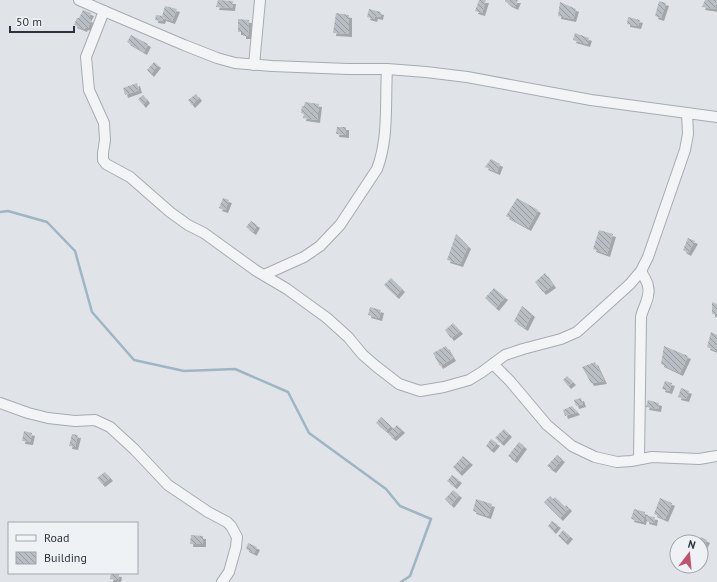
<svg xmlns="http://www.w3.org/2000/svg" width="717" height="582" viewBox="0 0 717 582" font-family="'PT Sans',sans-serif">
<defs>
<pattern id="building-back-hatch" width="6" height="6" patternUnits="userSpaceOnUse"><rect width="6" height="6" fill="#b8bec4"/><path d="M-1 5l2 2M0 0l6 6M5-1l2 2" fill="none" stroke="#969ba0"/></pattern>
<filter id="shadow"><feDropShadow dx="3" dy="3" stdDeviation="0" flood-color="#0004"/></filter>
</defs>
<rect width="100%" height="100%" fill="#e0e4e8"/>
<g fill="none" stroke-linecap="round" stroke-linejoin="round">
<polyline stroke="#9eb5c4" stroke-width="2.5" points="0,212 8,211 47,222 75,251 92,312 134,360 184,371 235,369 288,392 309,433 386,489 400,506 431,519 410,576 401,582"/>
</g>
<g fill="url(#building-back-hatch)" filter="url(#shadow)">
<polygon points="218,0 233,1 232,8 216,7"/>
<polygon points="479,0 486,0 482,13 475,11"/>
<polygon points="505,0 518,0 515,7 509,4 505,1"/>
<polygon points="705,0 717,0 715,9 702,7"/>
<polygon points="659,1 666,3 661,18 655,16"/>
<polygon points="560,2 576,9 573,19 558,16"/>
<polygon points="165,6 177,9 172,21 163,18 162,21 155,20 156,15 162,16"/>
<polygon points="369,9 381,12 380,17 375,16 374,19 367,17"/>
<polygon points="83,10 91,13 88,19 91,20 88,28 85,27 84,29 74,25 77,18 79,18"/>
<polygon points="336,13 349,15 349,34 333,33"/>
<polygon points="628,17 640,20 638,26 627,24"/>
<polygon points="238,19 249,20 248,36 243,36 243,32 238,32"/>
<polygon points="575,33 589,38 587,44 573,40"/>
<polygon points="131,35 148,44 144,52 127,42"/>
<polygon points="154,62 158,65 151,74 147,70"/>
<polygon points="137,83 139,90 125,95 123,88"/>
<polygon points="196,94 199,98 192,105 188,100"/>
<polygon points="143,95 147,100 143,105 138,99"/>
<polygon points="305,102 319,104 317,120 303,118 304,114 301,113 302,106 304,106"/>
<polygon points="337,127 346,127 346,135 336,134"/>
<polygon points="491,159 500,164 497,172 485,167"/>
<polygon points="223,198 229,200 225,210 219,208"/>
<polygon points="517,198 538,210 528,228 506,216"/>
<polygon points="251,221 257,225 253,232 246,227"/>
<polygon points="599,230 613,234 607,254 593,249"/>
<polygon points="456,234 468,246 460,264 447,260"/>
<polygon points="688,238 695,241 688,253 683,250"/>
<polygon points="545,273 553,285 543,292 535,282"/>
<polygon points="391,278 402,289 396,296 384,285"/>
<polygon points="494,288 505,297 496,308 485,298"/>
<polygon points="712,302 717,304 717,315 712,314"/>
<polygon points="522,306 532,314 525,328 514,321"/>
<polygon points="370,307 381,310 379,318 368,315"/>
<polygon points="453,323 460,331 451,338 445,330"/>
<polygon points="711,332 717,335 717,351 707,347"/>
<polygon points="446,346 453,358 440,366 433,353"/>
<polygon points="664,346 688,356 680,373 661,364"/>
<polygon points="595,362 604,381 591,383 582,367"/>
<polygon points="567,376 573,382 568,386 563,380"/>
<polygon points="665,381 672,383 669,391 662,389"/>
<polygon points="681,388 689,391 686,399 678,397"/>
<polygon points="581,398 583,404 576,406 574,400"/>
<polygon points="648,400 659,403 658,409 646,407"/>
<polygon points="572,406 577,412 565,416 563,410"/>
<polygon points="381,417 391,426 386,431 376,423"/>
<polygon points="397,425 402,430 393,438 388,434"/>
<polygon points="504,429 509,434 501,443 495,438"/>
<polygon points="24,431 32,433 30,442 22,441"/>
<polygon points="72,434 78,435 75,447 69,446"/>
<polygon points="491,439 497,443 491,450 486,446"/>
<polygon points="519,442 524,446 514,460 508,456"/>
<polygon points="557,455 562,459 553,470 547,466"/>
<polygon points="463,456 470,462 459,473 453,467"/>
<polygon points="105,472 110,478 102,484 97,478"/>
<polygon points="452,475 459,480 454,486 447,481"/>
<polygon points="453,490 459,495 451,505 445,499"/>
<polygon points="550,496 553,499 555,497 565,507 566,505 569,508 560,518 544,502"/>
<polygon points="660,498 672,503 665,519 654,514"/>
<polygon points="476,499 492,504 488,516 473,511"/>
<polygon points="634,509 645,512 643,522 631,519"/>
<polygon points="647,516 655,517 654,523 646,521"/>
<polygon points="552,521 558,525 553,531 548,526"/>
<polygon points="563,530 570,536 565,542 558,536"/>
<polygon points="191,535 203,536 203,544 190,544"/>
<polygon points="701,537 707,540 701,552 701,542 699,542"/>
<polygon points="248,543 257,547 254,553 246,549"/>
<polygon points="111,573 119,574 118,580 110,579"/>
</g>
<g fill="none" stroke-linecap="round" stroke-linejoin="round">
<g stroke="#a6abb1" stroke-width="12">
<g id="minor">
<polyline points="79,0 104,11 86,57 89,90 104,123 105,140 103,153 103,160 106,164 130,177 170,212 188,225 204,233 255,270 287,289 327,318 348,337 363,355 377,367 399,384 420,391 444,387 469,380 482,372 505,355 523,349 561,339 577,332 630,284 641,271 648,257 685,150 688,134 687,113"/>
<polyline points="104,11 184,45 217,58 235,63 272,66 348,69 387,69 426,72 467,77 591,100 717,117"/>
<polyline points="254,65 260,0"/>
<path d="M264 275 304 257 320 246 340 225 377 169C389 138 385 102 387 69"/>
<polyline points="493,364 510,381 547,425 572,446 595,457 617,462 631,461 652,457 699,459 717,456"/>
<polyline points="0,403 28,413 48,418 75,421 95,420 110,427 134,449 168,485 208,512 227,522 231,526 237,537 236,547 229,572 222,582"/>
<path d="M639 459 641 317C643 307 651 297 648 286 647 281 643 275 641 271"/>
</g>
</g>
<use href="#minor" stroke="#f2f4f6" stroke-width="10"/>
</g>
<rect x="8" y="522" width="130" height="52" fill="#eff2f5" stroke="#a0a6ab"/>
<rect x="16" y="535" width="20" height="6" fill="#f2f4f6" stroke="#a0a6ab"/>
<text x="44" y="542" font-size="12" fill="#2a333d">Road</text>
<rect x="16" y="552" width="20" height="12" fill="url(#building-back-hatch)" stroke="#a0a6ab"/>
<text x="44" y="562" font-size="12" fill="#2a333d">Building</text>
<g transform="translate(689 554) rotate(16)"><circle r="19" fill="#eff2f5" stroke="#a0a6ab"/>
<path d="M0-3L7 15L0 10L-7 15Z" fill="#c1516e"/>
<text y="-6" font-size="11" font-weight="bold" text-anchor="middle" fill="#2a333d">N</text>
</g>
<path d="M10 26v6h64v-6" fill="none" stroke="#2a333d" stroke-width="2"/>
<text x="16" y="26" font-size="12" fill="#2a333d" stroke="#eff2f5" stroke-width="3" paint-order="stroke">50 m</text>
</svg>
